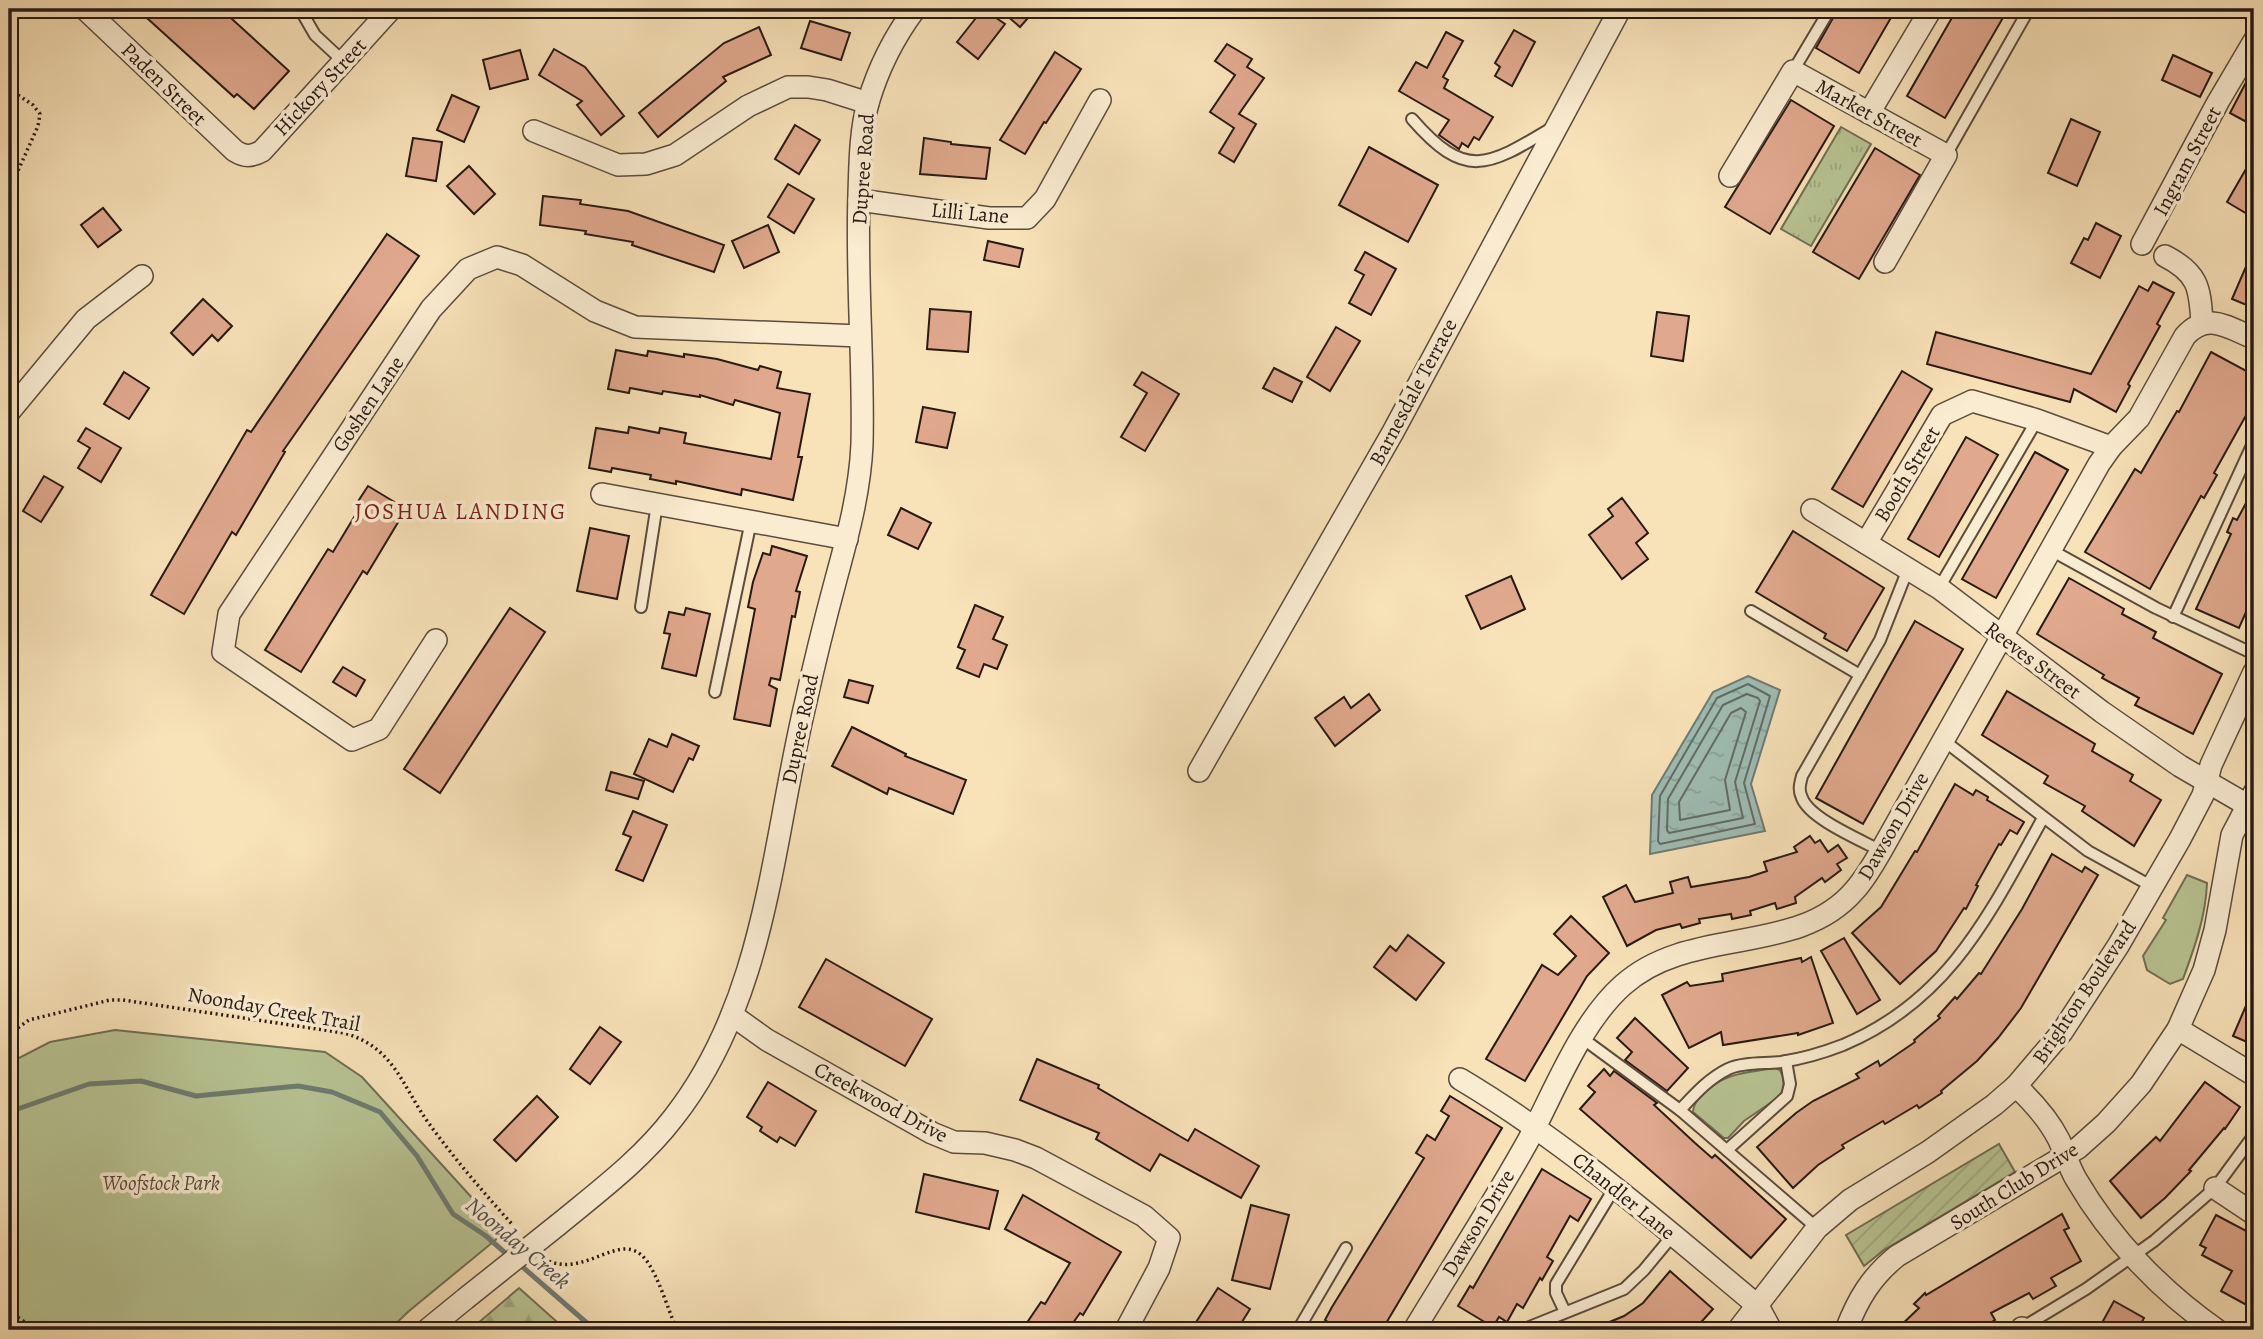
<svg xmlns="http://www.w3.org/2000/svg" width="2263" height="1339" viewBox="0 0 2263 1339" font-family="Alegreya,serif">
<defs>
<pattern id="grass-tufts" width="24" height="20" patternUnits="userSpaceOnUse" patternTransform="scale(1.75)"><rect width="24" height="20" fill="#b8c493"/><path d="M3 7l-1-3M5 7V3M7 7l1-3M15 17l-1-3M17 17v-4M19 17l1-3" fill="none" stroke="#9ea87e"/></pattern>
<pattern id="forest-firs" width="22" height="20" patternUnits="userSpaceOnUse" patternTransform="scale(1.75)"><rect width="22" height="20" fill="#b8c493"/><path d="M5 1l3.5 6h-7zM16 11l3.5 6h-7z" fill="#9ea87e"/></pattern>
<pattern id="garden-furrows" width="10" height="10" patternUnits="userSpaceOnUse" patternTransform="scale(1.75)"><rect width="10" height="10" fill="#b8c493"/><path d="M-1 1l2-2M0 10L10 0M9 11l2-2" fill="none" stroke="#9ea87e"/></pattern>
<pattern id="water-ripples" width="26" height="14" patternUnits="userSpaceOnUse" patternTransform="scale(1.75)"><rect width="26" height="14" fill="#9ebdb4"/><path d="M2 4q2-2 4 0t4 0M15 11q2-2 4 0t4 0" fill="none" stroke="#88a29a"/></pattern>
</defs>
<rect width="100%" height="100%" fill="#f8e2b8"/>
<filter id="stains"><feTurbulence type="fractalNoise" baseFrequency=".00286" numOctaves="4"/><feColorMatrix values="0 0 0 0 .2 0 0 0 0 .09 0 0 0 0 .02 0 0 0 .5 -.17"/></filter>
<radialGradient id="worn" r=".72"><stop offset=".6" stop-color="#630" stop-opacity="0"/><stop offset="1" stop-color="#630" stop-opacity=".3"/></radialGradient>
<polygon fill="url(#grass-tufts)" stroke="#706f54" stroke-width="2" points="1841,127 1871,144 1811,246 1781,229"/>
<polygon fill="url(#forest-firs)" stroke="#706f54" stroke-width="2" points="519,1288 566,1330 470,1330"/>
<g fill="#b8c493" stroke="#706f54" stroke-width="2">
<path d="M2187 875 2207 883C2206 916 2194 949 2183 979L2170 984 2147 970 2143 956 2166 920 2163 918Z"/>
<polygon points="115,1030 325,1052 362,1077 504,1233 409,1311 389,1330 9,1330 9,1063 50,1042"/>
<path d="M1775 1068 1780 1070C1785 1079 1785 1088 1779 1097L1744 1121 1728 1138H1724L1693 1112C1693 1104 1698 1100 1703 1094 1725 1072 1746 1073 1775 1068Z"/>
</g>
<polygon fill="url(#garden-furrows)" stroke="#706f54" stroke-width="2" points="1999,1144 2015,1172 1884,1250 1864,1266 1846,1235"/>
<polygon fill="url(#water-ripples)" stroke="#6e7c74" stroke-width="2" points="1748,676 1780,690 1751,784 1765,831 1650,854 1652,795 1713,692"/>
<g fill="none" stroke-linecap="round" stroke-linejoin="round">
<g stroke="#626c64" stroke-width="2">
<polygon points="1748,684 1770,696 1744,783 1755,824 1660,844 1658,841 1660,796 1717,698"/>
<polygon points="1747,694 1758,698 1760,701 1735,782 1743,818 1669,833 1667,830 1668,799 1723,705"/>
<polygon points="1741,708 1746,712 1725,780 1730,810 1680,820 1679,802 1731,713"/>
</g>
<g stroke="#6e7c74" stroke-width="5">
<polyline points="9,1112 89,1084 141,1081 196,1096 298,1086 332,1092 380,1112 417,1156 453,1214 486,1236 510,1257"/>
<polyline points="518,1263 595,1330"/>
</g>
</g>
<g fill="#e0a88d" stroke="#271a14" stroke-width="2">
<polygon points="137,9 221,9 289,71 254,109 237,94 234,97"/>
<polygon points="983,9 1005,24 978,59 957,42"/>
<polygon points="999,9 1036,9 1020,27"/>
<polygon points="1838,9 1896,9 1859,73 1816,48"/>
<polygon points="1957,9 2008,9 1945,118 1907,96"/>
<polygon points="810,21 850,33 841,60 801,48"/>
<polygon points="759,27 771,55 723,77 726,81 658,137 639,113 724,43"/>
<polygon points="1514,30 1535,42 1512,86 1495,76 1500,67 1495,63"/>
<polygon points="1446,32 1463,41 1443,77 1448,80 1444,88 1493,117 1479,140 1474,137 1468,147 1462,143 1459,149 1439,135 1449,120 1399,91 1416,62 1427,68"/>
<polygon points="1227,44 1252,59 1247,67 1264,78 1239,114 1256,124 1234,162 1219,153 1234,128 1210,112 1235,75 1215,61"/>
<polygon points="554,49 585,67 624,116 601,135 577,105 582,101 539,75"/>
<polygon points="520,50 528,79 490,89 483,60"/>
<polygon points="1055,52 1081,69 1046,123 1044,122 1025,154 1000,140"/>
<polygon points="2173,55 2212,73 2200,97 2162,80"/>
<polygon points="2254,67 2254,126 2230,113"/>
<polygon points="452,95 479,107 464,142 437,130"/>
<polygon points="1791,100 1834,126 1770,234 1725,207"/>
<polygon points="2071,119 2100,132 2077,186 2048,173"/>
<polygon points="795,125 820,140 799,174 775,159"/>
<polygon points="413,138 442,142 436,181 406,176"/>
<polygon points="924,138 951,142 951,144 990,148 986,179 920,174"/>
<polygon points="1369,147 1438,185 1408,242 1339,205"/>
<polygon points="1875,148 1920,175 1859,279 1813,252"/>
<polygon points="2254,155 2254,218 2227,202"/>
<polygon points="469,166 495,194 474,214 447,186"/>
<polygon points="788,184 814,199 794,233 768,217"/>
<polygon points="543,196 581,200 580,204 628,211 724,245 714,272 632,245 633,242 585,234 586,231 540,225"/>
<polygon points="103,208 121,230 98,247 81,225"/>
<polygon points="2096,223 2121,236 2100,278 2071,263 2084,238 2088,240"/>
<polygon points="768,225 779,252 744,268 732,241"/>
<polygon points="387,234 419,256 283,451 285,452 236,535 232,532 184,614 151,595 247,430 251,432"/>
<polygon points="988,241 1023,249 1019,267 984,260"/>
<polygon points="2254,248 2254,308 2232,299"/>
<polygon points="1365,252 1396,269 1371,315 1349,303 1364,275 1355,270"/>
<polygon points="2153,282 2174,293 2157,324 2160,326 2128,384 2130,386 2116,412 2074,389 2070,402 1927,364 1936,332 2091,374 2139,286 2148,291"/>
<polygon points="203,299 232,326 218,341 212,335 193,355 171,333"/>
<polygon points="930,309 971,312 968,352 927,349"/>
<polygon points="1657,312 1689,316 1683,361 1651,356"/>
<polygon points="1336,327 1360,341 1330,391 1307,377"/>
<polygon points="616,350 647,356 648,351 684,357 684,354 717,359 758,370 760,366 781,372 777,388 810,394 798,457 802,457 793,500 742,489 741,495 676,481 676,484 650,479 651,475 612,468 611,472 589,468 596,428 628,433 629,427 659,433 660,428 686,433 684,443 771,459 780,413 735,400 733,405 700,395 700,397 663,391 662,394 630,388 629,393 608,389"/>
<polygon points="2211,352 2254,375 2254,401 2214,473 2217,475 2204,498 2201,496 2150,589 2085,552 2135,469 2141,473 2177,411 2179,412"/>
<polygon points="1274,368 1302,382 1292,402 1263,388"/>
<polygon points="1902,371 1932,389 1863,507 1832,489"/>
<polygon points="124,372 149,388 129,419 104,404"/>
<polygon points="1142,372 1179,394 1145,451 1121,437 1147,393 1134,385"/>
<polygon points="923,407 955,413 947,448 916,442"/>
<polygon points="86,428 121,448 101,482 78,468 90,448 78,441"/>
<polygon points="1966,437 1998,455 1939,557 1908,539"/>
<polygon points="2035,452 2068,470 1996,598 1962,579"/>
<polygon points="44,476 63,487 41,522 23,511"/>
<polygon points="368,486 406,509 367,574 363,571 301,672 265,650 328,549 333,552 359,509 355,506"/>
<polygon points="2254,488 2254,594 2239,628 2196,609 2231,534 2227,532 2233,518 2237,520"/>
<polygon points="1622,498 1648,533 1636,543 1648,559 1622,579 1589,535 1613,516 1608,509"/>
<polygon points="901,508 931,523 918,549 888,535"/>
<polygon points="590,528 629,536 617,599 577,591"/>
<polygon points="1793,531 1884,588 1847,651 1824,638 1826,634 1756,592"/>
<polygon points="772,546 807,556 796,591 800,592 795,617 792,616 780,680 771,678 769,685 777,689 770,726 734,719 755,609 748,607 753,582 763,553 770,555"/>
<polygon points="1511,576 1525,609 1481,629 1466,596"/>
<polygon points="2069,578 2124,609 2122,614 2156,632 2153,638 2222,674 2193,734 2135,705 2139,698 2102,678 2104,675 2037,634"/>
<polygon points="975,605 1003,617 993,639 1007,645 997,669 984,664 979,677 957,668 965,650 958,647"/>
<polygon points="510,608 545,632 440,793 404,769"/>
<polygon points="686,608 710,614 696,676 662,668 670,634 664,633 669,612 684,615"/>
<polygon points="1915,621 1963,649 1863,824 1816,798"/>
<polygon points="343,667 365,680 356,696 333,682"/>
<polygon points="849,680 873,686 868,703 844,697"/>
<polygon points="2007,691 2095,744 2092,751 2133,775 2130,781 2161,800 2134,846 2082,811 2085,806 2044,783 2048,776 1982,735"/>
<polygon points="1369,694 1380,710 1335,746 1315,718 1344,697 1351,708"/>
<polygon points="852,727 906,754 905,756 966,780 953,814 889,788 887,794 832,766"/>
<polygon points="672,734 699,746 693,760 689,758 673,792 634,774 649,739 667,747"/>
<polygon points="611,772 644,781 638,799 606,790"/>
<polygon points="1955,784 1973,795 1976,790 1988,797 1987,800 2024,822 2017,834 2010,830 2001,845 1999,844 1976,885 1978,886 1966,909 1964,908 1936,951 1900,984 1852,933 1881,907 1915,851 1917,852"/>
<polygon points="633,811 667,825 643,881 616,870 631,837 623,834"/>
<polygon points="1810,836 1815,843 1820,840 1828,852 1838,845 1847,858 1837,864 1841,870 1825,882 1822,878 1795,897 1796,903 1777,909 1775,903 1750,911 1751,915 1732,919 1731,914 1699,919 1700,923 1682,928 1680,924 1656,930 1627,946 1603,897 1626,885 1635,902 1673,893 1670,882 1688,877 1691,887 1749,877 1767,871 1764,862 1797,852 1794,847"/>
<polygon points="2052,854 2082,872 2085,867 2098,875 2021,1008 1998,1038 1977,1061 1941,1091 1942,1093 1919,1108 1917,1105 1885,1124 1883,1121 1842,1145 1844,1148 1818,1165 1793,1188 1757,1147 1796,1113 1813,1101 1859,1078 1856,1074 1878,1061 1880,1066 1915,1042 1914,1040 1940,1018 1938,1016 1955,997 1957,999 1979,973 1981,974 2022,909"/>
<polygon points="1571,916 1609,953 1587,976 1525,1081 1486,1059 1542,965 1558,975 1576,956 1554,934"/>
<polygon points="1408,935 1444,963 1416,1000 1374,967 1390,946 1396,951"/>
<polygon points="1844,938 1880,1000 1857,1014 1821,951"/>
<polygon points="1811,957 1833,1023 1798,1035 1798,1033 1723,1045 1721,1032 1689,1048 1662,995 1687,982 1690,986 1723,981 1722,974 1801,958 1802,962"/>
<polygon points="826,959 932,1019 905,1066 799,1007"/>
<polygon points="2254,987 2254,1045 2233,1036"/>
<polygon points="1635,1018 1688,1068 1667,1091 1625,1060 1632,1052 1617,1038"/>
<polygon points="600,1027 621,1042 590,1084 570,1069"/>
<polygon points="1037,1059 1099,1085 1098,1088 1188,1141 1195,1129 1259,1166 1241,1198 1160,1154 1150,1171 1096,1139 1099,1133 1020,1100"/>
<polygon points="1604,1069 1610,1076 1614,1071 1657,1103 1654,1105 1695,1143 1712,1158 1715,1155 1786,1219 1751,1258 1580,1109 1595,1092 1588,1086"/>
<polygon points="768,1082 816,1111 795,1146 780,1137 777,1142 760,1131 762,1127 747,1117"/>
<polygon points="2205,1082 2240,1107 2225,1129 2224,1128 2189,1170 2191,1171 2165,1198 2141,1218 2110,1181 2156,1137 2160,1141"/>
<polygon points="537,1096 558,1117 516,1161 494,1140"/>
<polygon points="1450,1096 1502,1128 1382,1330 1328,1330 1331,1324 1325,1320 1332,1307 1424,1158 1416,1153 1427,1135 1435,1140 1449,1116 1441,1111"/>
<polygon points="1542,1169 1591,1199 1578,1221 1570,1216 1547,1257 1553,1261 1542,1280 1540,1278 1523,1308 1517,1304 1507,1322 1499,1317 1493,1327 1458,1306 1470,1286 1473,1288"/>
<polygon points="924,1174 998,1191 989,1229 916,1212"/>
<polygon points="1023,1195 1121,1252 1083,1315 1080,1313 1068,1330 1022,1330 1041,1302 1045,1304 1070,1263 1005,1229"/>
<polygon points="1251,1205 1289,1215 1270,1289 1232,1280"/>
<polygon points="2062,1214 2069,1228 2064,1230 2081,1261 2051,1278 2056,1286 2033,1299 2029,1293 1991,1313 1995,1320 1978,1330 1975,1330 1972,1324 1961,1330 1896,1330 1919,1308 1914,1304 1925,1293 1926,1295"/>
<polygon points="2216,1215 2254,1235 2254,1309 2221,1291 2232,1271 2202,1255 2206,1248 2200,1245"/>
<polygon points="1670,1271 1713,1309 1694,1330 1590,1330 1624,1316 1643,1303"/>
<polygon points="1218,1288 1250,1309 1237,1330 1191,1330"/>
<polygon points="2114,1301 2144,1318 2138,1330 2098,1330"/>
</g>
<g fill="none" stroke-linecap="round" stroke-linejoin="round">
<g stroke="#5b4c3d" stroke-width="14">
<g id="service">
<polyline points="300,9 315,35 344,62"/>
<polyline points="1793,71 1830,9"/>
<path d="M1412 119C1465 180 1487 167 1550 129"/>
<polyline points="1946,155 2029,9"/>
<polyline points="2049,549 2156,608 2254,654"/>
<polyline points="1939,588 2037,420"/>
<polyline points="641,607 657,504"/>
<polyline points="1751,611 1860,675"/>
<polyline points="2173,617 2254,441"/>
<polyline points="715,692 751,521"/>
<polyline points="1943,740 2088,851 2153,887"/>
<path d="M1881 851C1861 840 1810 819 1802 798 1798 790 1800 784 1802 776L1880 640 1908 569"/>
<polyline points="1582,1038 1680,1110 1817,1228"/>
<path d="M1680 1110C1695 1094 1708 1079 1728 1069 1743 1062 1765 1064 1781 1062 1801 1059 1825 1052 1843 1045 1950 1000 1990 913 2043 818"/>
<polyline points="1727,1150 1787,1096 1790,1084 1786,1061"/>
<polyline points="1565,1312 1556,1293 1556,1284 1615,1187"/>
<polyline points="2020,1329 2086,1289 2154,1241 2215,1188 2254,1135"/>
<polyline points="1298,1330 1346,1248"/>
<polyline points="1522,1330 1624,1289 1644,1270 1673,1235"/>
</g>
</g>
<g stroke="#5b4c3d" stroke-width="24">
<g id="minor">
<path d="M85 9 235 151C245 157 251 157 262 151L391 9"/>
<polyline points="1869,113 1931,9"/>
<polyline points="534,131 618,165 646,164 675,155 748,106 788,87 808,87 827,90 868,103"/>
<polyline points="1730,176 1793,71 1946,155 1885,262"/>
<polyline points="859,200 989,218 1027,218 1045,199 1100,100"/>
<polyline points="2142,244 2218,102 2254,41"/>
<path d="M2165 256C2198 273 2200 287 2202 323"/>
<polyline points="9,412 86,319 142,276"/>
<polyline points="602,494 847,539"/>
<polyline points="1812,510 1939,588 2102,712 2180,766 2254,809"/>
<polyline points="1866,543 1942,415 1972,401 2037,420 2111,447"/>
<polyline points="436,640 379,729 352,740 223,652 229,614 431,309 468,269 497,257 522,265 595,311 635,327 860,336"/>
<polyline points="1199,771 1393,432 1620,9"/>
<polyline points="732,1015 767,1040 932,1133 954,1142 985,1143 1015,1150 1036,1158 1144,1216 1169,1238 1159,1268 1126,1330"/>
<polyline points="2178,1029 2254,1075"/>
<path d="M1460 1079C1569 1144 1661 1225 1758 1306L1771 1330"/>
<path d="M2016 1086C2032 1101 2049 1120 2059 1140 2065 1153 2069 1167 2076 1179 2111 1239 2161 1291 2217 1330"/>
<polyline points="2215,1188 2254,1214"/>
<path d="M559 1224C599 1191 642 1159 674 1117 767 998 772 842 806 701 815 660 825 620 836 579 848 535 860 491 862 444 864 361 856 277 859 194 860 164 860 132 868 103 878 69 894 37 915 9"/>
<polyline points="2022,1328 2023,1330"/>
<polyline points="427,1330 465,1299"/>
<path d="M1414 1330C1452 1267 1493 1204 1529 1139 1555 1090 1581 1022 1623 985 1690 925 1797 957 1854 891 1865 879 1873 865 1881 851L2099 464 2111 447 2139 418 2185 336C2208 311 2228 328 2254 338"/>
<polyline points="1738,1330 1817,1228 1850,1200 1928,1152 1994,1105 2016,1086 2062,1032 2118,946 2180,839 2203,795 2211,765 2254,672"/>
<path d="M1846 1330C1858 1299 1871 1277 1897 1256L2078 1148 2106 1123 2141 1084 2178 1029 2204 970 2215 930 2232 835 2254 793"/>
</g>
</g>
<g stroke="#271a14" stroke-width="3.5" stroke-dasharray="2 3.5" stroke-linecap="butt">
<polyline points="9,89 33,105 40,114 38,126 9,191"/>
<path d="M9 1034 29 1020 110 1000H123L344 1033C395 1047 402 1087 430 1125 457 1162 489 1199 520 1233"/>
<path d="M544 1259C585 1281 621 1227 646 1260 659 1277 668 1310 677 1330"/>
<polyline points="9,1311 36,1330"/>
</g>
<use href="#service" stroke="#faecd1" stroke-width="10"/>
<use href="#minor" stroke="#faecd1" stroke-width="21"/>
<g stroke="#5b4c3d" stroke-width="24" stroke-linecap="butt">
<polyline id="minor-bridge" points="465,1299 559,1224"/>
</g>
<use href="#minor-bridge" stroke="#faecd1" stroke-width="21"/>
</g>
<g text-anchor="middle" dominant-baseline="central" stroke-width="7" stroke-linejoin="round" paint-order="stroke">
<g font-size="21" fill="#271a14" stroke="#faecd1">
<text transform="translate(164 84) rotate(44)">Paden Street</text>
<text transform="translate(320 87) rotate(-47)">Hickory Street</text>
<text transform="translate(1869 113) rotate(29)">Market Street</text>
<text transform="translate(2187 161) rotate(-62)">Ingram Street</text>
<text transform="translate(863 169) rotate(-86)">Dupree Road</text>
<text transform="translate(970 213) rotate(5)">Lilli Lane</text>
<text transform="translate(1413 392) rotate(-62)">Barnesdale Terrace</text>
<text transform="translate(368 404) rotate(-56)">Goshen Lane</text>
<text transform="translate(1907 474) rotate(-59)">Booth Street</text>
<text transform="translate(2033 660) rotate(37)">Reeves Street</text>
<text transform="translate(800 729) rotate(-78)">Dupree Road</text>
<text transform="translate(1893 826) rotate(-60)">Dawson Drive</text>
<text transform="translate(2084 992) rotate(-56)">Brighton Boulevard</text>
<text transform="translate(274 1009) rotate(10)">Noonday Creek Trail</text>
<text transform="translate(881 1102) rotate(28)">Creekwood Drive</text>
<text transform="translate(2014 1186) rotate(-32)">South Club Drive</text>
<text transform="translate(1624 1196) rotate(39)">Chandler Lane</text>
<text transform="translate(1478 1223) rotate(-59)">Dawson Drive</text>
</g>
<g font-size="21" font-style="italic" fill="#524d3a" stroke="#faecd1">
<text x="161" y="1183">Woofstock Park</text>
</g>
<g font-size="23" letter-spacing="2" fill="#7a1f14" stroke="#faecd1">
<text x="461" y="511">JOSHUA LANDING</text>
</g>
<g font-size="23" font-style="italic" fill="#51534c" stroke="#faecd1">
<text transform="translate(518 1243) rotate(40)">Noonday Creek</text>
</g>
</g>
<rect width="2263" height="1339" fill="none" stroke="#f8e2b8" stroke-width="35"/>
<rect x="10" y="10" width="2242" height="1318" fill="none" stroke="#271a14" stroke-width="3.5"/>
<rect x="18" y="18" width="2228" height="1304" fill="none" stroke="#271a14" stroke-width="2"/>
<rect width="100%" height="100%" filter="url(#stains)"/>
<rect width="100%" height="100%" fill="url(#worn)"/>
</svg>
